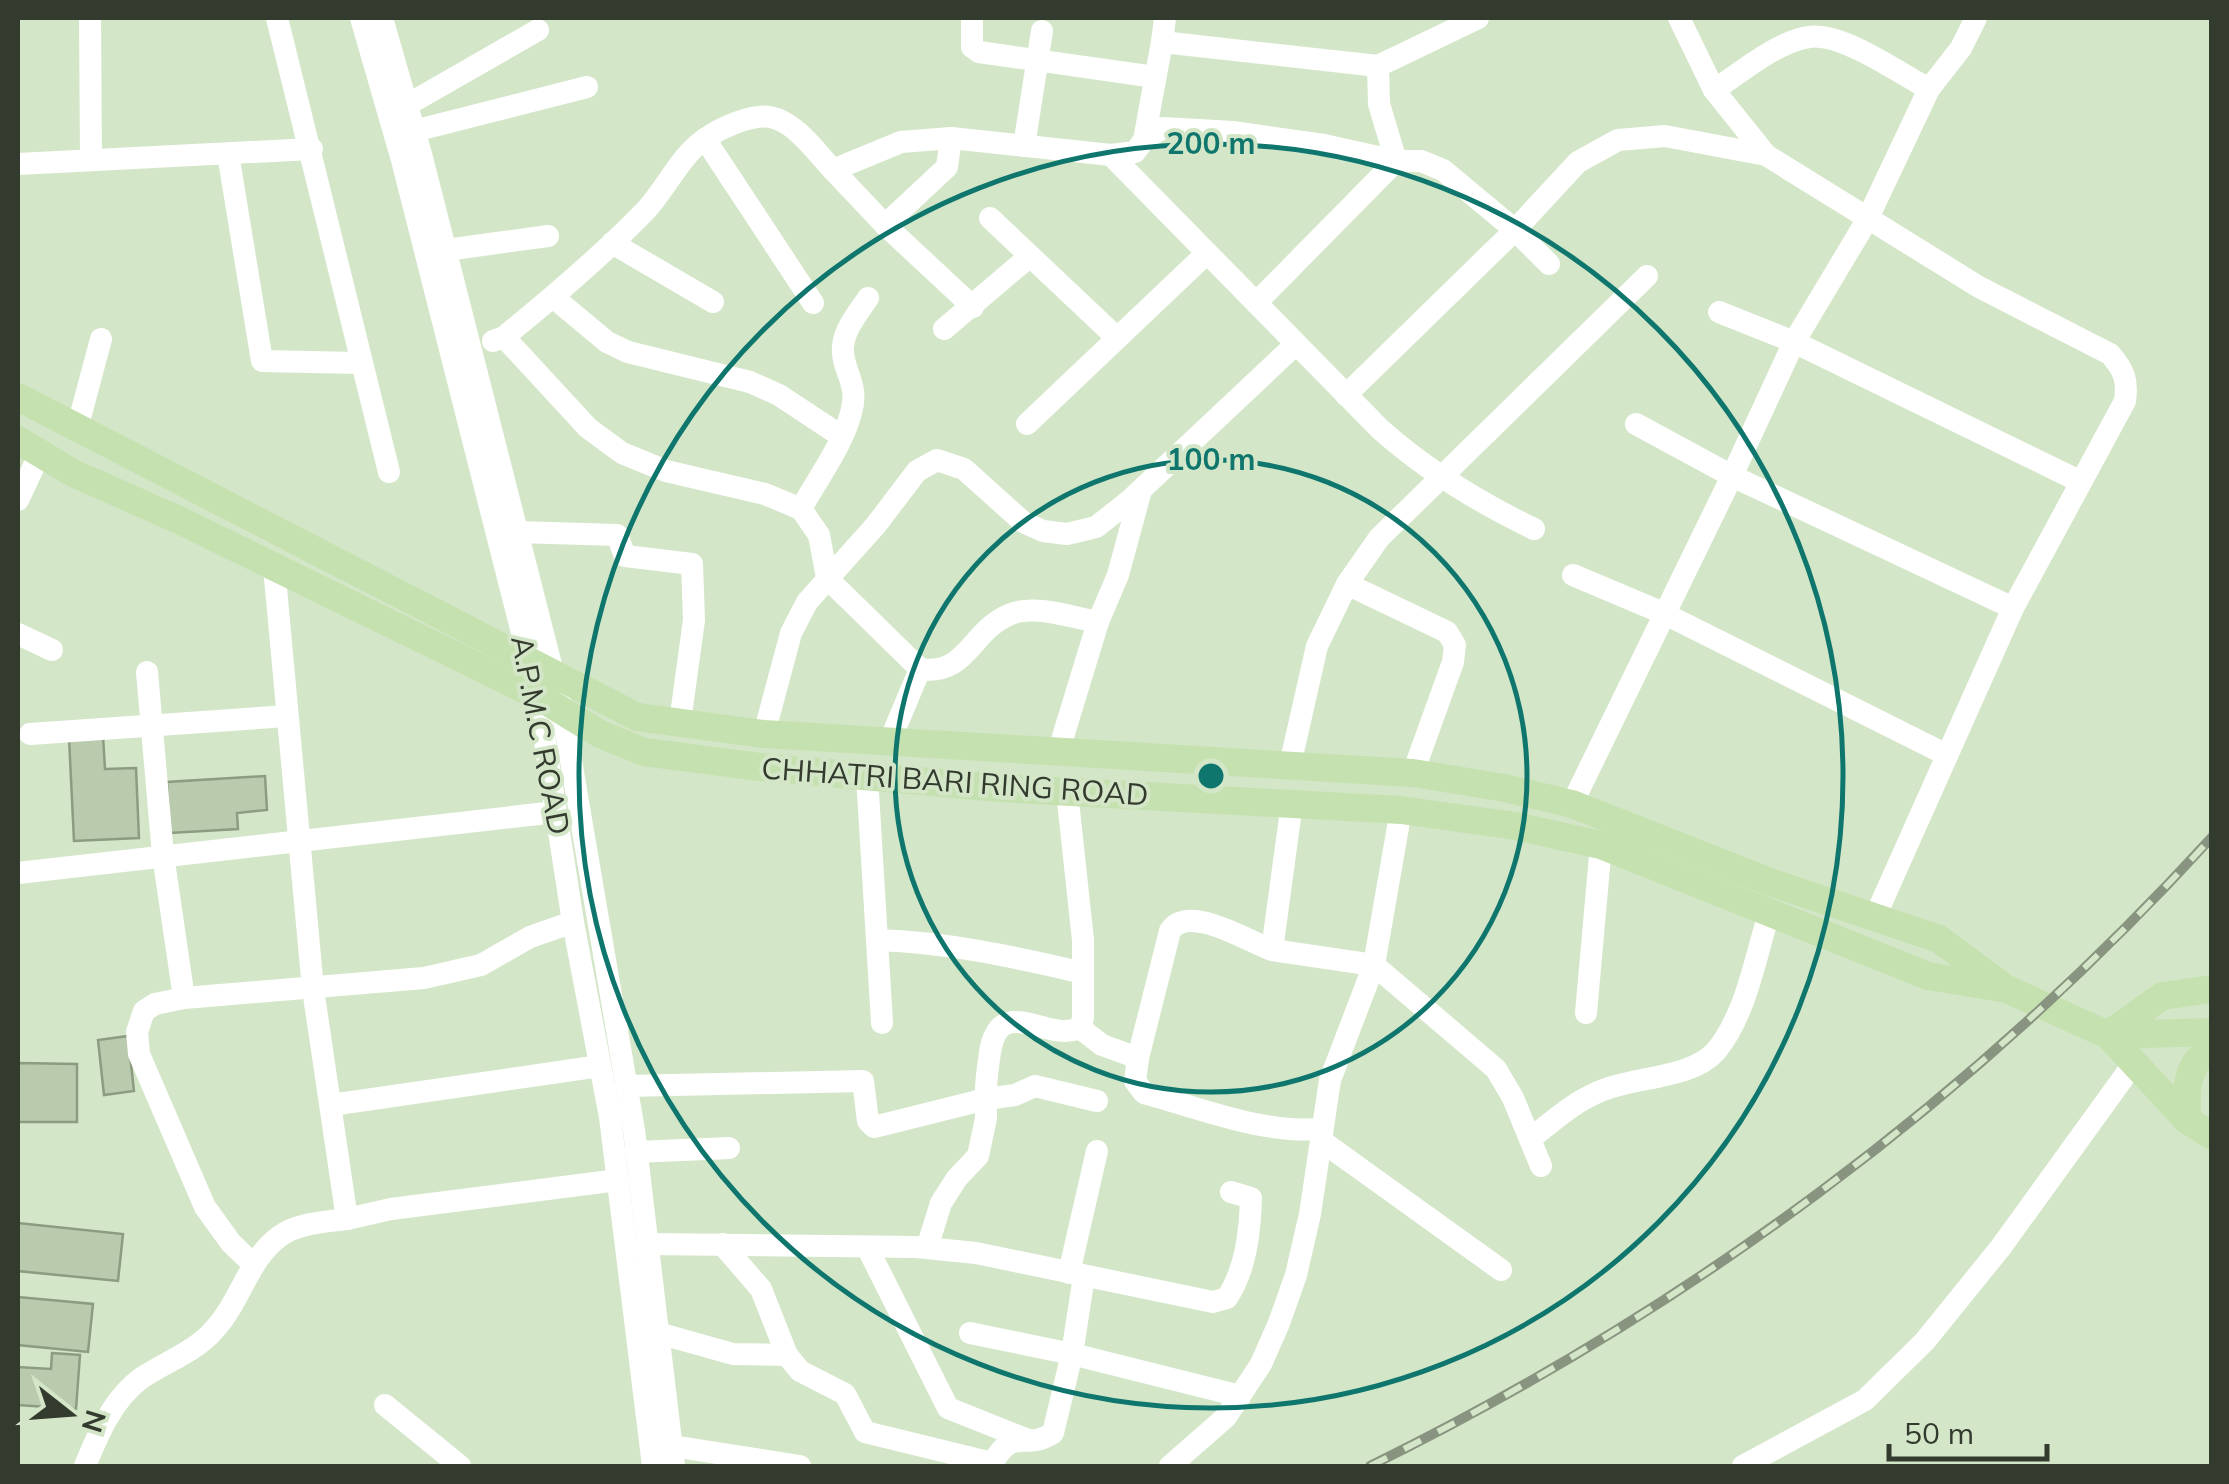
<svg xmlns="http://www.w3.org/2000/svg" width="2229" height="1484" viewBox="0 0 2229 1484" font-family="Mulish,sans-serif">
<rect width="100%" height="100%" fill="#d4e6c8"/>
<g fill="#b9caad" stroke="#8b9c80" stroke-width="2.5">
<polygon points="103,736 105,769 136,768 139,838 74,841 69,738"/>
<polygon points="265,776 267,810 237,813 238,829 170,833 167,782"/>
<polygon points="128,1036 134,1091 104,1095 98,1040"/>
<polygon points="18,1063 77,1064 77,1122 18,1122"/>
<polygon points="18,1223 123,1234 118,1281 18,1271"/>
<polygon points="18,1297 93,1304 88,1352 18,1345"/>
<polygon points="52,1353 80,1355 76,1409 18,1405 18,1367 51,1369"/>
</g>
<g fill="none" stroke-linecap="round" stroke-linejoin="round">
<g stroke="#fff" stroke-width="22">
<polyline points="90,18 91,160"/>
<polyline points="277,18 389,472"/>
<polyline points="361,18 402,160 538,696 573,922 610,1117 653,1466"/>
<polyline points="382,18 421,154 562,708 634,1130 674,1466"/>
<polyline points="972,18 972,47 979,52 1155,77"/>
<polyline points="1165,18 1162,42 1378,66"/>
<polyline points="1478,18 1378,66 1379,104 1396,161 1421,161 1443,170 1515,230 1549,264"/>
<polyline points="1679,18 1714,90 1766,155"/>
<path d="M1714 90C1742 72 1776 42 1809 37 1842 32 1899 73 1929 89"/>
<polyline points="407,105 538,30"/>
<polyline points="414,131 587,87"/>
<polyline points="705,139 813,303"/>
<polyline points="1144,140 1162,42"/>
<polyline points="1024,146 1042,31"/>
<polyline points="228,154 262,361 360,363"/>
<path d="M1111 155 1380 429C1427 471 1478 502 1534 529"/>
<polyline points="18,164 312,149"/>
<polyline points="833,170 885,225 973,307"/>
<polyline points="990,218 1116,337"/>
<polyline points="885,225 947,167 951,138"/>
<polyline points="612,243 713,302"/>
<polyline points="446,250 548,236"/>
<polyline points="553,297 607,342 628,352 750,382 779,395 841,436"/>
<polyline points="1256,303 1396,161"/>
<polyline points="1719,312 1794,342 2081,482"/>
<polyline points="944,329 1030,256"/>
<path d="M504 337C553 297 603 255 647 209 667 187 680 156 705 139 720 128 751 114 770 117 796 122 816 152 833 170L901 142 951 138 1111 155 1135 152 1144 140 1163 128 1233 132 1324 145 1396 161"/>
<polyline points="493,341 504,337 588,428 622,453 666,471 765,494 801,509 819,535 827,578 920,669"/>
<path d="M1346 395 1515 230 1578 162 1618 140 1665 136 1766 155 1979 287 2110 354C2124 370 2128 380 2125 401L2013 608 1875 917"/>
<polyline points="1027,424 1207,253"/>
<polyline points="1636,424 1732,476 2013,608"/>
<polyline points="77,429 101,339"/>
<polyline points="18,500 40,453"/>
<path d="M801 509C817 479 842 447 851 413 860 382 841 371 843 346 845 328 858 313 868 298"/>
<polyline points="517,532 617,535 625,556 692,564 694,620 680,722"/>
<polyline points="1573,575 1663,613 1947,755"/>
<polyline points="1347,584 1447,632 1455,645 1453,662 1413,773"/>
<polyline points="18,634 52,650"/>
<polyline points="147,672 163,855 184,998"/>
<polyline points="30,734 287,716"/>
<polyline points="764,734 791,633 807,602 876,525 917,471 937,460 964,469 1023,522 1043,531 1067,534 1096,527 1129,501 1296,344"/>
<path d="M889 743 920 669C968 676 970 630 1011 614 1036 604 1073 618 1098 622"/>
<polyline points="1058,753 1098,622 1118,575 1141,490"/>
<polyline points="1290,765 1317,646 1347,584 1379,538 1647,276"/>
<polyline points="867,776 882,1023"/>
<polyline points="1292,803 1272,950 1374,965 1496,1069 1513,1098 1541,1166"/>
<polyline points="1572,804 1732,476 1794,342 1867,220 1929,89 1961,48 1976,18"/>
<polyline points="18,873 556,812"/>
<path d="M877 940C947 942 1015 957 1083 973"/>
<polyline points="1586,1013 1601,845"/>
<path d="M1080 1028 1102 1045 1138 1058 1135 1081 1144 1093C1200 1108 1263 1134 1321 1129"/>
<path d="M1138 1058 1170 931C1188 903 1247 941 1272 950"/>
<path d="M626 1086 863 1081 868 1121 874 1127 986 1099C985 1083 988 1068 990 1052 1000 992 1046 1043 1080 1028L1083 1018V940L1067 792"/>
<polyline points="331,1105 600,1066"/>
<path d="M1530 1139C1551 1123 1570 1105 1594 1094 1629 1076 1691 1080 1716 1051 1746 1015 1755 958 1769 914"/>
<polyline points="1323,1142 1501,1270"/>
<polyline points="636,1152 729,1148"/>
<polyline points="347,1219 391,1209 618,1180"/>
<path d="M647 1244 916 1247 976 1253 1213 1302 1227 1298C1246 1269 1250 1232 1251 1198L1231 1192"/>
<polyline points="722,1244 761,1289 787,1355 800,1371 845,1394 865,1432 992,1463"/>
<polyline points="867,1247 948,1408 1028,1440"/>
<polyline points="927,1248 941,1203 957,1178 978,1156 986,1118 986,1099 1015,1095 1035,1086 1097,1101"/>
<polyline points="253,1264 231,1243 205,1207 139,1054 137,1032 144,1011 155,1004 184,998 424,978 481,965 530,937 573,922"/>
<polyline points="1069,1273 1097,1151"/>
<polyline points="658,1333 733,1354 787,1355"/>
<polyline points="970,1333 1072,1354 1240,1396"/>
<polyline points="385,1405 460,1466"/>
<polyline points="672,1446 800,1466"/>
<path d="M85 1466C98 1434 113 1398 143 1377 166 1362 196 1351 214 1330 241 1301 248 1259 280 1236 298 1223 325 1222 347 1219L313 989 274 567"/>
<path d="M991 1466C1013 1424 1024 1452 1053 1433L1072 1354 1084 1276"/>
<polyline points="1170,1466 1226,1417 1261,1364 1279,1323 1296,1275 1310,1214 1330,1080 1374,965 1401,810"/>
<polyline points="1743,1466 1865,1400 1925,1341 2001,1247 2134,1063"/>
</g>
<g stroke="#c5e1af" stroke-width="28">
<polyline points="18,397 637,717 764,734 1413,773 1505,788 1572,804 1770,882 1939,939 2001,985"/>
<polyline points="18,440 73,473 181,521 538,696 600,734 644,752 760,767 1000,788 1401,810 1515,826 1601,845 1928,976 2007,989 2108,1035 2187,1120 2212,1136"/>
<polyline points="2108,1035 2162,996 2212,989"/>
<polyline points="2110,1035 2212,1032"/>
<path d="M2187 1120C2186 1091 2185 1064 2212 1048"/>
</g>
<g stroke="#88947f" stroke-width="10">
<path id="rail" d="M1370 1466C1688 1310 1973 1099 2212 837"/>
</g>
<use href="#rail" stroke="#d4e6c8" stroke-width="6" stroke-dasharray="19" stroke-linecap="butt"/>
</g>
<g fill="none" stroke="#0f766e" stroke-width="5">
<circle cx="1211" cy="776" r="316"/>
<circle cx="1211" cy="776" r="632"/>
</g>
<g text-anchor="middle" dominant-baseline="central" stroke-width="8" stroke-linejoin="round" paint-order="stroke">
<g font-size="30" fill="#333a2e" stroke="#d4e6c8">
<text transform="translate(541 735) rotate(79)">A.P.M.C ROAD</text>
<text transform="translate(955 781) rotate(4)">CHHATRI BARI RING ROAD</text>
</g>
</g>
<circle cx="1211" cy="776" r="15" fill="#0f766e" stroke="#d4e6c8" stroke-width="5"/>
<g font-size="30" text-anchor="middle" font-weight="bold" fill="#0f766e" stroke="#d4e6c8" stroke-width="8" stroke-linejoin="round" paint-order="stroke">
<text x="1211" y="154">200 m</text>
<text x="1211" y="470">100 m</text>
</g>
<rect width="2229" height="1484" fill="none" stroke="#333a2e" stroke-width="40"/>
<g transform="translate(70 1414) rotate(107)" stroke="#d4e6c8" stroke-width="8" paint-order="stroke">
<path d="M0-8L18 38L0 25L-18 38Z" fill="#333a2e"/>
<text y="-15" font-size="28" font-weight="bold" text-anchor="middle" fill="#333a2e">N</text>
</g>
<path d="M1889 1444v15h158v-15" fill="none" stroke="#333a2e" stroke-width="5"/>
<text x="1904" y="1444" font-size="30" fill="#333a2e" stroke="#d4e6c8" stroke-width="8" paint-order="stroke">50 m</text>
</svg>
